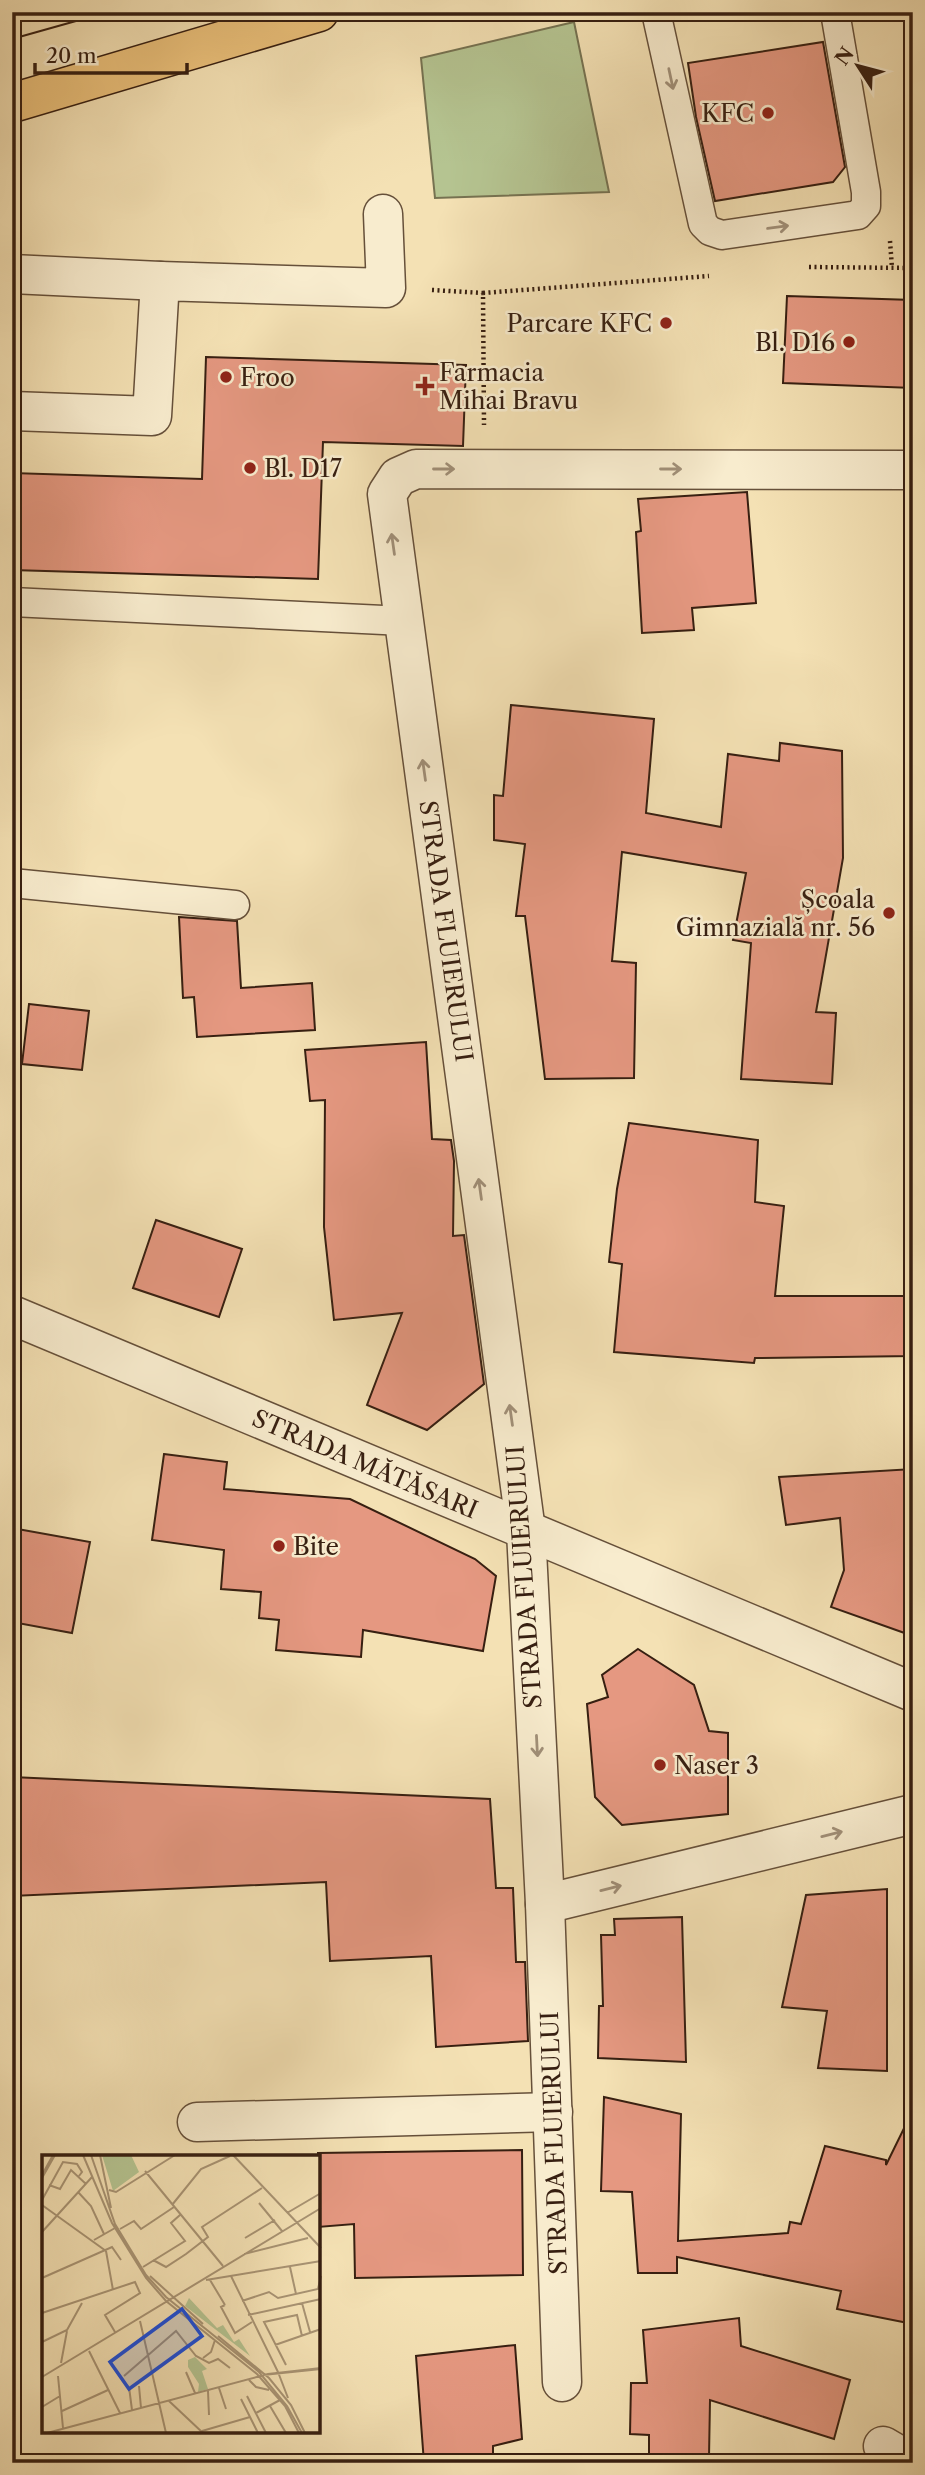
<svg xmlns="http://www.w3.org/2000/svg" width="925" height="2475" viewBox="0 0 925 2475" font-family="'Libre Caslon Text',serif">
<rect width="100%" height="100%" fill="#f4e1b4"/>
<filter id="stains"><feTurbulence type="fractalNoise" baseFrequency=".00286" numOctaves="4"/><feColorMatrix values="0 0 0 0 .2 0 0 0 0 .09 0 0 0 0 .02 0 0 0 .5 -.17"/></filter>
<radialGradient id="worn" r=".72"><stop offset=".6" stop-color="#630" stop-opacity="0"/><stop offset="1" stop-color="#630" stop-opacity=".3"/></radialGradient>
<polygon fill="#b5c491" stroke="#767251" stroke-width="2" points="574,22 609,192 435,198 421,58"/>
<g fill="#e59881" stroke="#371f11" stroke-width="2">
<polygon points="823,42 845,167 833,182 715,201 696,117 688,63"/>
<polygon points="787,296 913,300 913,388 783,383"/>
<polygon points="206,357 466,365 463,446 323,442 318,579 12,570 12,473 202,479"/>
<polygon points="747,492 756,603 692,608 694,630 642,633 636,532 641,531 638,499"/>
<polygon points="511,705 654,719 646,813 721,827 728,754 779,761 780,743 842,751 843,858 816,1012 836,1013 832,1084 741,1079 751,943 733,940 746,873 622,852 612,961 636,963 634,1078 545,1079 525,916 516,916 525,844 494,840 494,795 503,796"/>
<polygon points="179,917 237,921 241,988 312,983 315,1030 197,1037 194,997 183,998"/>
<polygon points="29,1004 89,1011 82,1070 22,1064"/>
<polygon points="426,1042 432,1139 451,1140 454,1161 453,1236 464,1235 484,1384 427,1430 367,1405 402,1313 334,1320 324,1227 325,1100 310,1101 305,1050"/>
<polygon points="629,1123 758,1140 755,1202 784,1206 775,1296 913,1296 913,1356 755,1358 754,1363 614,1352 622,1264 609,1262 617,1189"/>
<polygon points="156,1220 242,1249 219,1317 133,1288"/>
<polygon points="164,1454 227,1462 224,1489 350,1499 475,1559 496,1576 483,1651 363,1630 361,1657 276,1650 279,1620 259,1618 261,1592 221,1589 224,1550 152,1540"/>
<polygon points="913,1469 913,1636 831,1607 844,1570 840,1518 786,1525 779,1477"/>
<polygon points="12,1528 90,1542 72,1633 12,1622"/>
<polygon points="638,1649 694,1685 709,1731 728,1733 728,1814 622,1825 595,1797 587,1704 608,1697 602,1675"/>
<polygon points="12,1777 490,1799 496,1888 513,1888 516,1962 525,1962 528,2041 436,2047 431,1956 330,1961 326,1882 12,1896"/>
<polygon points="887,1889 887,2071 818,2068 827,2011 782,2007 806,1895"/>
<polygon points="682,1917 686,2062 598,2058 599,2006 603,2006 601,1935 615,1935 614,1919"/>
<polygon points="604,2097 681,2114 678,2241 788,2233 790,2222 801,2224 825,2146 886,2160 886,2165 913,2110 913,2324 837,2309 841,2291 677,2257 677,2273 638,2273 632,2192 601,2191"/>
<polygon points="522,2150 523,2275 355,2278 354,2224 318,2227 318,2153"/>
<polygon points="739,2318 741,2346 850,2380 834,2439 710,2400 709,2457 649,2456 649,2435 630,2434 631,2383 647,2383 643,2330"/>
<polygon points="515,2345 522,2439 493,2446 493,2463 424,2463 416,2356"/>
</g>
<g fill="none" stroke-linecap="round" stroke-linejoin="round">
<g stroke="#66503a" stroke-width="31">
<g id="lane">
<polyline points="656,12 703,224 710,231 722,235 858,215 866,206 866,192 835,12"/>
<polyline points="12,602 404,621"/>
<polyline points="12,883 235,905"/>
</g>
</g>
<g stroke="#66503a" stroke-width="41">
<g id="street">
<polyline points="12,274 160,281"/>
<polyline points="12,411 152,416 160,281 386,288 383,214"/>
<polyline points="12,1315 913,1692"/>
<polyline points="545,1904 913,1814"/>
<polyline points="197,2122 553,2112"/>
<polyline points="562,2382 545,1904 526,1531 387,494 398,477 416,469 913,470"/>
<polyline points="883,2446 912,2463"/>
</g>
</g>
<g stroke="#371f11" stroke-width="41">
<polyline id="primary" points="12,103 319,12"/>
</g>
<g stroke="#371f11" stroke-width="4.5" stroke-dasharray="2 3.5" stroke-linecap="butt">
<polyline points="890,241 892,268"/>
<polyline points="809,267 913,268"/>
<polyline points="432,290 483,293 484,425"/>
<polyline points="483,293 709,276"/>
</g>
<use href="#lane" stroke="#f8ecce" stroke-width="28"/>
<use href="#street" stroke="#f8ecce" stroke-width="38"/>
<use href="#primary" stroke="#eac07a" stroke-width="38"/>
<polyline stroke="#371f11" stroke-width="2" points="12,39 108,12"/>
</g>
<defs><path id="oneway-shaft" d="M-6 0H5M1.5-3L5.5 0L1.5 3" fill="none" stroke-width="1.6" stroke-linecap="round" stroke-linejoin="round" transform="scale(1.75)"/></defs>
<g stroke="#a19079">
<use href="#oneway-shaft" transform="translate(671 79) rotate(78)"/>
<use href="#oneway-shaft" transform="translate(778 227) rotate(-8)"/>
<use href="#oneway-shaft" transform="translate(444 469)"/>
<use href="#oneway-shaft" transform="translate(671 469)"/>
<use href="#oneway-shaft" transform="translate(393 544) rotate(-98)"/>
<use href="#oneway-shaft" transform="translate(424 770) rotate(-98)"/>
<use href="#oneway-shaft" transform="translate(480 1189) rotate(-98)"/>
<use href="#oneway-shaft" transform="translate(511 1415) rotate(-98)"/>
<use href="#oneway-shaft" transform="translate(537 1746) rotate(87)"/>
<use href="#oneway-shaft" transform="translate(832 1834) rotate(-14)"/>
<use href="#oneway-shaft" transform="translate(611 1888) rotate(-14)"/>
</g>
<g fill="#8f2418" stroke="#f8ecce" stroke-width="2.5">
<circle cx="768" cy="113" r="7"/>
<circle cx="666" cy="323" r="7"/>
<circle cx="849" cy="342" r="7"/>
<circle cx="226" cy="377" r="7"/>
<path d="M421.5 375.5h7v7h7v7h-7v7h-7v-7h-7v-7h7z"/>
<circle cx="250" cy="468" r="7"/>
<circle cx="889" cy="913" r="7"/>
<circle cx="279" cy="1546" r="7"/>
<circle cx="660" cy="1765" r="7"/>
</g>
<g text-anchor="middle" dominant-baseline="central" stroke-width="5" stroke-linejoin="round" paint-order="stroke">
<g font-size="24" fill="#371f11" stroke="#f8ecce" text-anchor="start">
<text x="754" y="113" text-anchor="end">KFC</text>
<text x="652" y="323" text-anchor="end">Parcare KFC</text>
<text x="835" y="342" text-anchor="end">Bl. D16</text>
<text x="439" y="372">Farmacia<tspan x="439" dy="28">Mihai Bravu</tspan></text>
<text x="240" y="377">Froo</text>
<text x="264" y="468">Bl. D17</text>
<text x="875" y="899" text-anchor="end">Școala<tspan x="875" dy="28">Gimnazială nr. 56</tspan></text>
<text x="293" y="1546">Bite</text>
<text x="674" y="1765">Naser 3</text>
</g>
<g font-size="24" fill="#371f11" stroke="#f8ecce">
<text transform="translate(446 931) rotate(82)">STRADA FLUIERULUI</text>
<text transform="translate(365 1464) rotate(23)">STRADA MĂTĂSARI</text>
<text transform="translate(524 1577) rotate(-94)">STRADA FLUIERULUI</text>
<text transform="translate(554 2143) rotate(-92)">STRADA FLUIERULUI</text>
</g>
</g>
<g transform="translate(42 2155)">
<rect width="278" height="278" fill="#f4e1b4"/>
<path d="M60 0H89L97 17 71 36ZM147 143 175 173 181 170 192 187 197 184 208 201 143 151ZM153 202 165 214 160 216 166 234 156 237 157 229 146 212V205Z" fill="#b5c491"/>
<path fill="none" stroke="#a89373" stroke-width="2" d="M41 0 70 68 104 123 124 146 215 219 243 251 257 278M49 0 73 69 104 120 124 142 217 217 245 251 260 278M58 0 69 53M191 0 279 93M103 16 181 111M0 20 11 0M0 23 13 0M7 30 18 34 29 15 44 29M67 35 74 37 133 0M36 37 49 51 62 79M0 45 21 7 35 9 40 17 37 21M217 48 240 76M0 50 64 96M130 50 159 14 188 1M245 58 279 38M78 74 92 66 99 74 132 52M0 77 50 22M203 83 233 65M52 85 73 73M64 96 71 135M202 99 266 83M111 105 124 112 144 99 166 82 160 72 220 33M101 112 143 86 129 68 138 60M248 112 254 139M108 121 161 169M189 121 236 217M0 123 70 92 79 105M164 125 279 106M168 125 183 150M200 146 227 137 236 143 276 134 279 121M260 148 268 177M183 150 179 152 193 178 210 167M0 158 93 127 98 138 63 160 73 177M206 160 279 144M98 166 124 278M176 181 227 223 249 250 263 278M0 187 25 175 40 148M233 190 279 174M47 196 78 258M161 203 169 197 173 185M19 208 25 176M244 210 222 167 255 160 260 181M144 217 153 238M236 217 246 243M221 220 279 214M16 221 21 273M82 221 134 176 154 201 167 208 176 204 188 213M0 222 279 53M207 225 214 232 227 235M97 231 99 253M87 232 90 255M177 233 184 254M166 236 167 260M205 241 224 278M199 244 216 278M127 246 161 278M228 251 244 278M0 252 18 241M20 256 66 235M214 258 238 245M160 276 208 262M5 278 226 219 279 213"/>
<path fill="#1d4ed8" fill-opacity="0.15" stroke="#1d4ed8" stroke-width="3.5" d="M140 154 160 181 87 234 68 207Z"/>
<rect width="278" height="278" fill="none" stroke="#371f11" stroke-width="3.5"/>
</g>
<rect width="925" height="2475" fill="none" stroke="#f4e1b4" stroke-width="42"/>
<rect x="14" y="14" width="897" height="2447" fill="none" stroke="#371f11" stroke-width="3.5"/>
<rect x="21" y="21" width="883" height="2433" fill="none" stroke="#371f11" stroke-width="2"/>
<g transform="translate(858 66) rotate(306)" stroke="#f8ecce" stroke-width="5" paint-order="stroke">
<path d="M0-5L12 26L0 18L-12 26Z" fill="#371f11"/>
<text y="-10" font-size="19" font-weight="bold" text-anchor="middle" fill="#371f11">N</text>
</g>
<path d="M35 63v10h152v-10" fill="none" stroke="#371f11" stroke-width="3.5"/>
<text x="46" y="63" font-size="21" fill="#371f11" stroke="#f8ecce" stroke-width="5" paint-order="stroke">20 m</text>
<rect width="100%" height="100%" filter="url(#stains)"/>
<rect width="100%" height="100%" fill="url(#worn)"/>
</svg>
